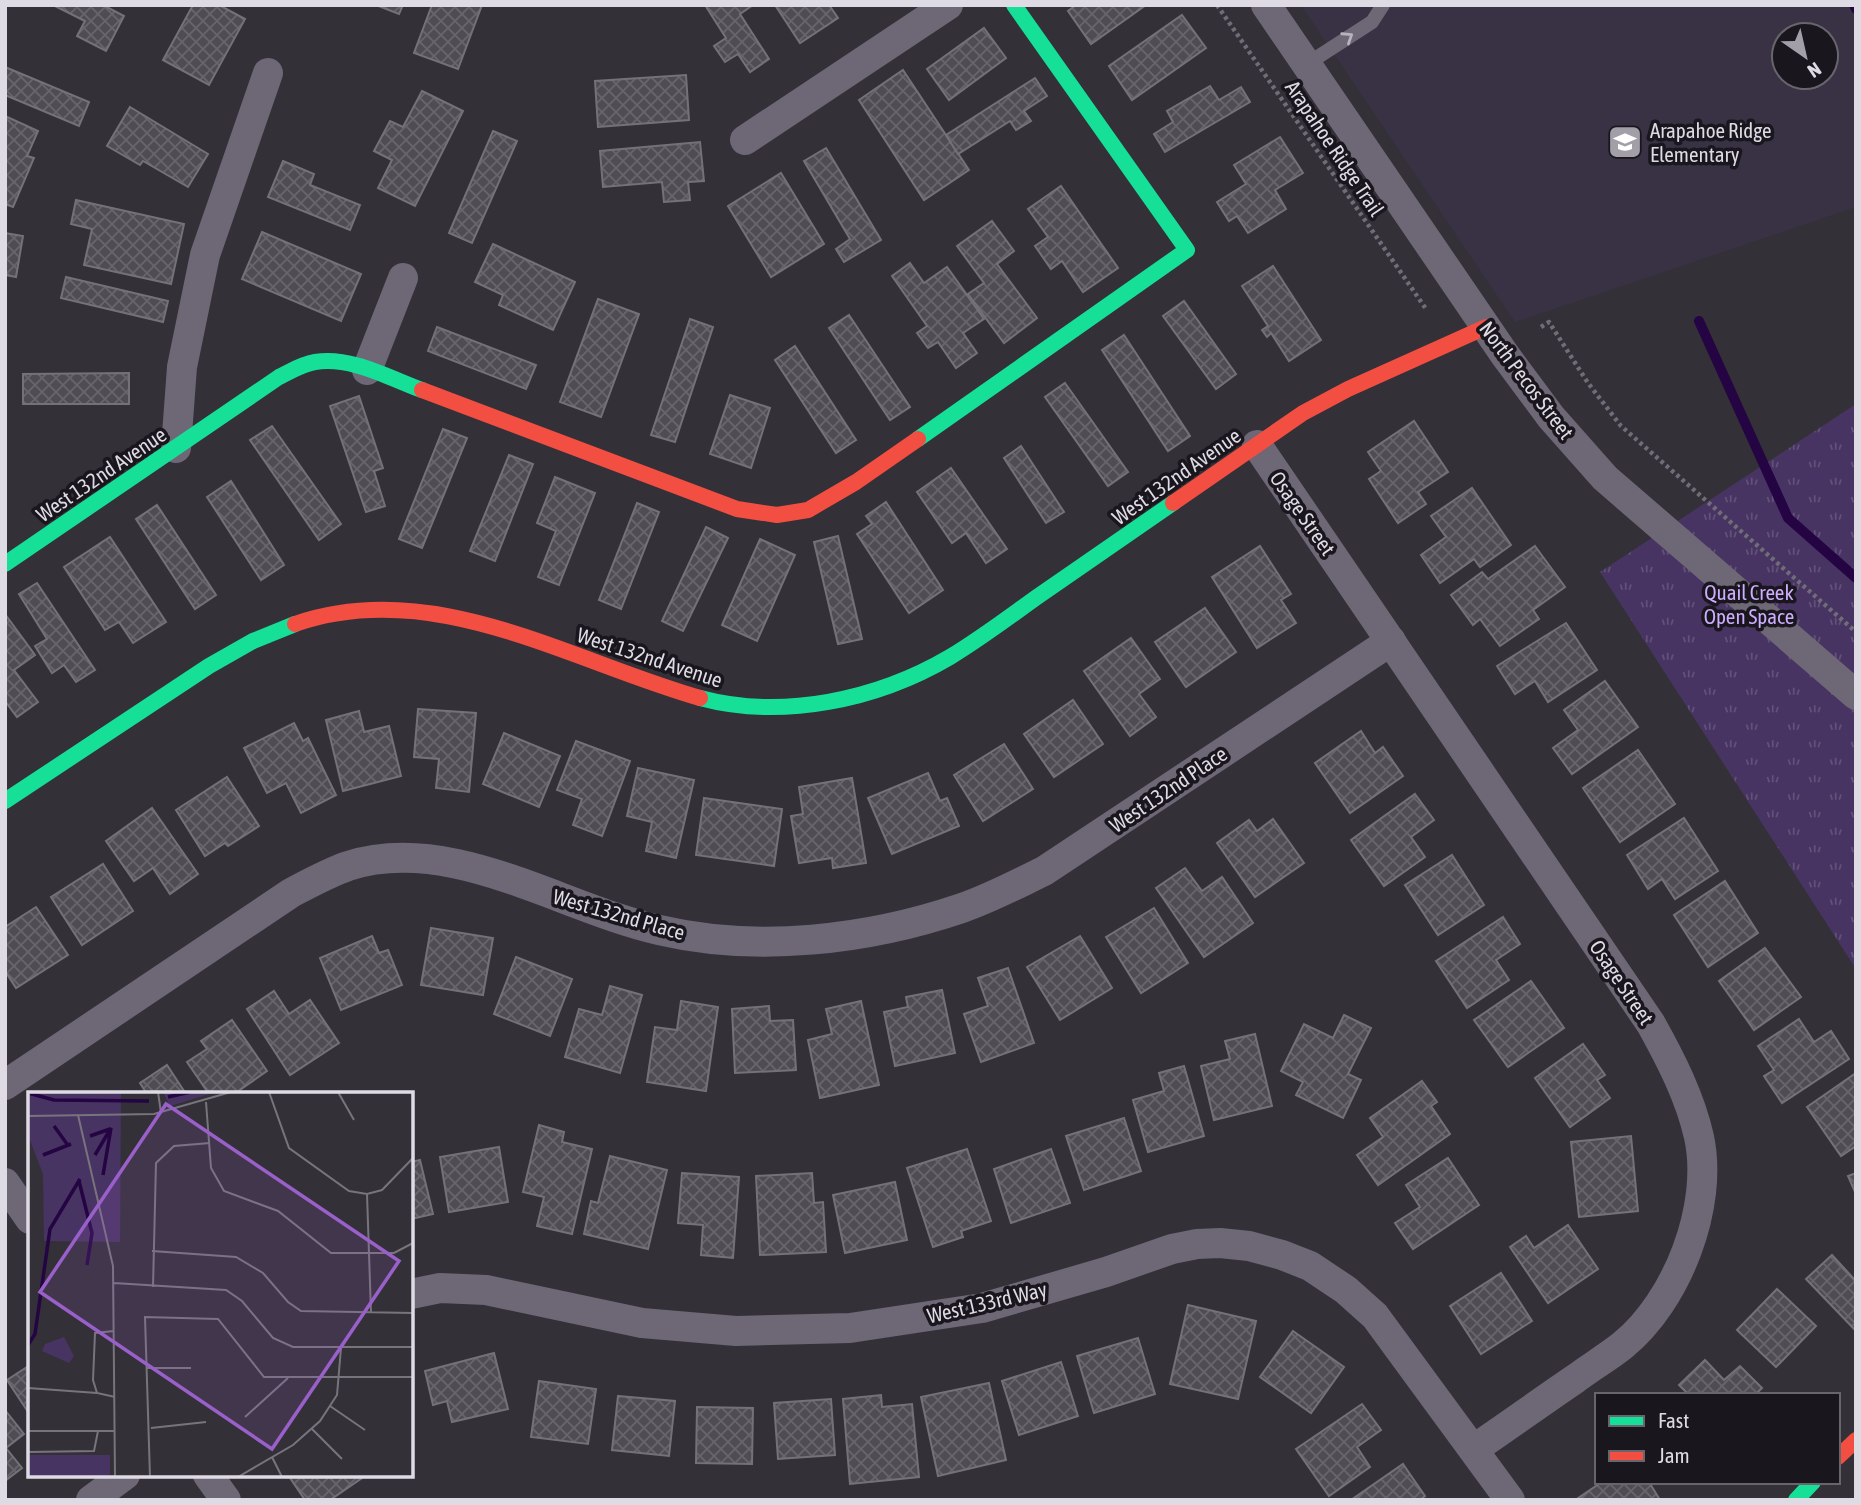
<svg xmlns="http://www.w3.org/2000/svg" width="1861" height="1505" viewBox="0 0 1861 1505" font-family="'Asap Condensed',sans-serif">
<defs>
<pattern id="park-tufts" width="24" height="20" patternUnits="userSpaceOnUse" patternTransform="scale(1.75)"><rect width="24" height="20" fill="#483462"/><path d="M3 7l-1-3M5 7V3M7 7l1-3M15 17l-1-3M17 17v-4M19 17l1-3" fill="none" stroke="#625178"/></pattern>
<pattern id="building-cross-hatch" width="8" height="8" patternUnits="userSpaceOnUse" patternTransform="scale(1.75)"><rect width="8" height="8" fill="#4f4d53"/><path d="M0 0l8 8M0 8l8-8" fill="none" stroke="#68666c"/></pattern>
</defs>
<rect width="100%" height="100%" fill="#333038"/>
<path fill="#393245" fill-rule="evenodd" d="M1301 5H1856V207L1515 322ZM1784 35H1826V77H1784Z"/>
<polygon fill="url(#park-tufts)" points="1856,404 1856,969 1600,572"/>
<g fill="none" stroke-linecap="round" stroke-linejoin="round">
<g stroke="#240442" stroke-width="10">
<polyline points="1854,5 1856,9"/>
<polyline points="1699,321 1788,518 1856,578"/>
</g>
</g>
<g fill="url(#building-cross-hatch)" stroke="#747279" stroke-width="2">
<polygon points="53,5 103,5 124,16 106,51 77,36 85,21"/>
<polygon points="193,5 219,5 245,19 209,85 163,60"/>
<polygon points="376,5 403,5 399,14"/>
<polygon points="432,5 482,5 458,69 414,53"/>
<polygon points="705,5 753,5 740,14 769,59 750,72 738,54 725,62 714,46 726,38"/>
<polygon points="775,5 829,5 838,18 800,43"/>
<polygon points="1076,5 1146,5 1091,44 1068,11"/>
<polygon points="1182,15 1206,48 1132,100 1109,66"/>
<polygon points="984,28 1006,58 949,100 927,69"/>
<polygon points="5,67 89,102 79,126 5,95"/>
<polygon points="903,70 969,170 924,200 859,100"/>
<polygon points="686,75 689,120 598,127 595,81"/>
<polygon points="1035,78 1047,96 1024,111 1031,121 1016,130 1010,121 958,154 946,135"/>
<polygon points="1210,86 1219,100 1241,87 1250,102 1165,152 1154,134 1173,122 1167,111"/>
<polygon points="422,91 463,111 415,206 378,188 392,160 374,151 390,121 403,127"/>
<polygon points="130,107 208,154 188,187 143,161 140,165 107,146"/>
<polygon points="5,116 38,131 27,156 34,158 13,207 5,204"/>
<polygon points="493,131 517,141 472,243 449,233"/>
<polygon points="1280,137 1303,173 1275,190 1286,209 1248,233 1237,216 1229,221 1217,202 1246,184 1234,165"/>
<polygon points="700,142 704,181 688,182 690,200 664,202 662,182 603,187 600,151"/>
<polygon points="826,148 881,240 844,262 836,249 850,239 804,161"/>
<polygon points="283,161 314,174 310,185 360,205 350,230 268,197"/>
<polygon points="781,173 824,244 771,277 728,206"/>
<polygon points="1061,186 1118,268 1083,292 1062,261 1051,269 1035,246 1048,237 1028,209"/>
<polygon points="76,200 184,224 171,284 84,265 92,229 71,224"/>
<polygon points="992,221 1014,251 997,264 1037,318 1004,343 968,294 984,283 957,246"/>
<polygon points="262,232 361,274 341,321 242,279"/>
<polygon points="5,233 23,236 16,277 5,275"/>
<polygon points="493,244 575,282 553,330 499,305 503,295 475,282"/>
<polygon points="910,263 924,283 947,267 984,319 963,333 977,353 956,368 938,342 928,348 917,333 927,326 892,276"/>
<polygon points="1273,266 1321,340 1289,361 1271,333 1267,337 1262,330 1268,326 1242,286"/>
<polygon points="66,277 168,301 163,322 61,298"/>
<polygon points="598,299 639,314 601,417 560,402"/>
<polygon points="1184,301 1236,374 1216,389 1163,316"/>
<polygon points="849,315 910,407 890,420 829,328"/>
<polygon points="690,319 713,327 675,442 651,435"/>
<polygon points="437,327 536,365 526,389 428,351"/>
<polygon points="1124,335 1190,436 1168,451 1102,350"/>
<polygon points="795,346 856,440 836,453 775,360"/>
<polygon points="129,373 129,404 23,404 23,374"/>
<polygon points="1065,383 1128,472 1108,486 1045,397"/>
<polygon points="730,395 770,408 751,468 710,454"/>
<polygon points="359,396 383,468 374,471 385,506 366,512 330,406"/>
<polygon points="1414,421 1448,472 1418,492 1426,504 1398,523 1369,479 1381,471 1368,452"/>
<polygon points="272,426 341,524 319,540 250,440"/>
<polygon points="443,429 467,438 422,548 399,539"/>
<polygon points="1021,446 1064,512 1046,523 1004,458"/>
<polygon points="509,455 533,464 495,561 470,551"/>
<polygon points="951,468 1007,549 986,563 966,533 952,543 917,492"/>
<polygon points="555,477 595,493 559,585 538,577 556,531 537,523"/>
<polygon points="231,481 284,565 261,580 207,497"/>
<polygon points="1472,488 1511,545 1480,567 1474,559 1440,583 1421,555 1446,537 1431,516"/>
<polygon points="886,502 943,590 909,613 857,534 872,524 866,516"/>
<polygon points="637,503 659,512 621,609 599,600"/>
<polygon points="157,505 216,595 195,609 136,519"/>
<polygon points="706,527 728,538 683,631 662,621"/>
<polygon points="838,536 862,639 838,644 814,542"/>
<polygon points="110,537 166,622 133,643 119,622 105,630 64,567"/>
<polygon points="760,539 795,555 757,641 722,625"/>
<polygon points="1260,546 1291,594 1281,600 1296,623 1257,648 1212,577"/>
<polygon points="1535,546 1565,587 1533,610 1539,619 1500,646 1480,619 1473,625 1451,595 1482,572 1488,579"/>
<polygon points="37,583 95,670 76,682 64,665 52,673 35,646 47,639 19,594"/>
<polygon points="1205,608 1236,652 1186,687 1155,642"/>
<polygon points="5,614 35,655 14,670 38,702 17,717 5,701"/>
<polygon points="1566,623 1597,670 1548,702 1535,681 1515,694 1497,666"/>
<polygon points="1131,638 1160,679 1139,694 1156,717 1130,736 1084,671"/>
<polygon points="1605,681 1638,727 1572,774 1553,748 1578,730 1564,710"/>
<polygon points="1073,700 1103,744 1054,777 1024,734"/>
<polygon points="418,709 476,713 469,792 436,788 439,759 414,757"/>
<polygon points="359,711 364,732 389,726 401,776 343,791 326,720"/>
<polygon points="294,723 303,741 308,738 336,795 301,813 286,783 267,793 244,748"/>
<polygon points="1361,731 1375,753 1383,747 1403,776 1350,813 1315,763"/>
<polygon points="504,733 560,756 539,807 483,784"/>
<polygon points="576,741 630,761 602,836 573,825 582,799 557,790"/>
<polygon points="1004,744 1033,789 983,821 954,775"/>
<polygon points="1638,750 1675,804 1620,842 1583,788"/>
<polygon points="638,768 694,780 676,858 646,851 652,822 627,816"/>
<polygon points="928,773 940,801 947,798 959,826 892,854 868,798"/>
<polygon points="227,777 259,826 228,846 225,843 205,856 176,810"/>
<polygon points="852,778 866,863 833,868 832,858 799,863 791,816 803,814 799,787"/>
<polygon points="1415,794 1434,820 1411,837 1425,857 1384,886 1351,840"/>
<polygon points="704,798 782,809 774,866 696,855"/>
<polygon points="152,808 198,874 170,894 153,868 134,881 106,841"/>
<polygon points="1684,818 1718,871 1675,899 1662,879 1648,889 1627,855"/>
<polygon points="1273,819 1304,863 1255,897 1217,843 1249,820 1257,831"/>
<polygon points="1452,855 1484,905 1438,935 1405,885"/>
<polygon points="103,864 133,911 82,945 51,897"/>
<polygon points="1185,868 1202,891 1222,877 1253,923 1204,957 1156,888"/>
<polygon points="1725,881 1758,933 1708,967 1674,915"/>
<polygon points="36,907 68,955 16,988 5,971 5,927"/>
<polygon points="1154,908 1188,963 1141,993 1106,937"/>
<polygon points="1503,917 1520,944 1496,960 1509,980 1467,1008 1436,961"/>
<polygon points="431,928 493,938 483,995 421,985"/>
<polygon points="372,936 379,953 388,950 402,985 341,1010 320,958"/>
<polygon points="1080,936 1112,988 1060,1020 1027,967"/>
<polygon points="1765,948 1801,997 1754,1030 1719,981"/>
<polygon points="516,957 572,979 550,1036 494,1014"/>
<polygon points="1008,968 1034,1043 981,1062 964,1014 988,1006 978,978"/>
<polygon points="1531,981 1564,1028 1508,1067 1474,1020"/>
<polygon points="610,986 642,995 620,1073 565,1057 579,1009 602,1015"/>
<polygon points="942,990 955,1053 895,1066 884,1012 908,1007 906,997"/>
<polygon points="274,991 289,1014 310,1000 339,1043 290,1075 247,1009"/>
<polygon points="681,1001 718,1007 706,1091 647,1082 655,1027 677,1030"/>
<polygon points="861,1001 879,1085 820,1098 808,1040 832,1034 826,1009"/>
<polygon points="769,1006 770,1021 793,1020 796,1070 735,1073 732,1009"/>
<polygon points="1344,1015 1371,1028 1348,1074 1361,1080 1343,1118 1296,1095 1303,1082 1281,1071 1304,1024 1333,1038"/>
<polygon points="1799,1019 1814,1042 1831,1031 1849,1059 1782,1103 1764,1076 1774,1070 1758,1046"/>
<polygon points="232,1020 267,1071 234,1094 209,1094 187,1062 207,1049 201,1041"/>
<polygon points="1255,1034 1272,1106 1214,1120 1201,1066 1230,1059 1225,1041"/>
<polygon points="1583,1044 1605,1075 1597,1080 1610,1098 1570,1127 1535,1078"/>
<polygon points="167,1065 186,1094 147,1094 140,1083"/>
<polygon points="1184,1066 1204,1136 1148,1152 1133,1100 1164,1091 1159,1073"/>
<polygon points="1856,1073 1856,1146 1841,1156 1807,1107"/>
<polygon points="1422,1081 1437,1102 1431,1106 1450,1134 1378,1185 1357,1155 1383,1137 1370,1118"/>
<polygon points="1124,1118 1141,1171 1084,1190 1066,1136"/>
<polygon points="539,1125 564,1132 562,1142 592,1149 572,1234 537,1226 544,1197 523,1192"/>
<polygon points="1631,1136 1638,1211 1579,1217 1571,1142"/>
<polygon points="499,1147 508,1202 449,1212 440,1157"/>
<polygon points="967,1149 991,1221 961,1231 963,1237 933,1247 907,1168"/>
<polygon points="1051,1149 1070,1203 1011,1223 994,1169"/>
<polygon points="610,1156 667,1170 648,1249 584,1234 591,1201 598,1203"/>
<polygon points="1448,1158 1479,1205 1413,1249 1395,1223 1420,1207 1406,1185"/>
<polygon points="420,1160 433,1214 411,1219 411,1162"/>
<polygon points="682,1173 739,1177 733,1258 701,1255 703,1225 678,1223"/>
<polygon points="812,1173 814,1203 823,1202 826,1252 760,1255 756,1176"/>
<polygon points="1856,1173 1856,1194 1848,1176"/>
<polygon points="895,1182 907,1240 845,1253 833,1195"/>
<polygon points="1568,1225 1598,1269 1548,1303 1510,1247 1526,1236 1534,1248"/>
<polygon points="1832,1255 1854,1279 1856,1277 1856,1331 1806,1279"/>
<polygon points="1501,1273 1532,1321 1481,1354 1450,1306"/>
<polygon points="1777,1289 1816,1326 1776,1367 1737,1330"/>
<polygon points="1188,1305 1256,1321 1238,1399 1170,1384"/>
<polygon points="1293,1331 1344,1367 1311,1413 1260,1377"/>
<polygon points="1138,1338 1155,1394 1094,1413 1077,1356"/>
<polygon points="494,1353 508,1409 452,1422 447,1401 433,1405 425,1371"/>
<polygon points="1705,1360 1724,1380 1740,1366 1762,1388 1755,1395 1689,1395 1679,1385"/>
<polygon points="1061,1362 1078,1416 1019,1435 1002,1381"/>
<polygon points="30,1365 30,1415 7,1380"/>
<polygon points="539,1381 596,1389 588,1444 531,1437"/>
<polygon points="989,1383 1006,1460 938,1476 921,1397"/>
<polygon points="881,1395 882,1407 912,1404 919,1477 850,1484 843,1399"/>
<polygon points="618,1396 675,1401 669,1456 612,1450"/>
<polygon points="831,1399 835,1455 778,1459 774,1403"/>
<polygon points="1362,1404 1381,1430 1357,1447 1370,1467 1329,1496 1296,1449"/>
<polygon points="697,1407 753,1408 752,1464 696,1463"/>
<polygon points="5,1410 24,1434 6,1448 22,1468 5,1481"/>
<polygon points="1403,1464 1425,1496 1420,1500 1351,1500"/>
<polygon points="288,1475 361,1475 362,1478 330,1500 305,1500"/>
<polygon points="1602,1482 1649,1482 1660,1500 1579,1500 1578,1498"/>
</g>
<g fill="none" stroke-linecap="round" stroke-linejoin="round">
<g stroke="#706c78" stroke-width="4.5" stroke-dasharray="3.5 3.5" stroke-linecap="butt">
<polyline points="1217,5 1426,309"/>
<polyline points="1541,327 1549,322 1588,383 1621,426 1856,632"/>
</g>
<polyline stroke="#6e6776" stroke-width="14" points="1307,64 1372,22 1383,5"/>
<g stroke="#6e6776" stroke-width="30">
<polyline points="1266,5 1505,355 1551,417 1605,478 1856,695"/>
<polyline points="745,140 948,5"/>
<polyline points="367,370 403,278"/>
<path d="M1257 445 1651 1024C1671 1060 1690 1097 1699 1137 1714 1206 1677 1301 1623 1345 1608 1357 1591 1367 1575 1379 1541 1402 1508 1426 1474 1449"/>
<polyline points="176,448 182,367 205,255 268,73"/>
<path d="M5 1085 291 893C310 883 328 873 348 866 451 833 561 908 659 930 757 953 868 940 962 908 991 898 1017 884 1044 871L1391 641"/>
<polyline points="5,1183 30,1219"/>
<polyline points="411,1294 440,1288 486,1290 642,1323 736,1331 850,1328 982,1308 1106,1272 1172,1249 1197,1244 1220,1243 1249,1246 1282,1255 1310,1266 1346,1290 1375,1316 1510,1500"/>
<polyline points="208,1475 226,1500"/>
<polyline points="91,1500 125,1475"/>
</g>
<g stroke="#16e098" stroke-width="16">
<polyline points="918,439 1187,250 1014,5"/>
<path d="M5 564 279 377C291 371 302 364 315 362 351 356 389 378 422 390"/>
<path d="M700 698C782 720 877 700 950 657 980 639 1009 617 1037 597 1083 565 1128 534 1173 503"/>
<polyline points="5,801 209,666 253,641 295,624"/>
<polyline points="1796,1500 1813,1482"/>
</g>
<g stroke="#f24e42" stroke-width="16">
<polyline points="422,390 737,509 777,515 808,510 856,482 918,439"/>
<polyline points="1173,503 1303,413 1348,389 1486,327"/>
<path d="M295 624C433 576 570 661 700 698"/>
<polyline points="1838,1457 1856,1440"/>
</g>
</g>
<defs><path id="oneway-chevron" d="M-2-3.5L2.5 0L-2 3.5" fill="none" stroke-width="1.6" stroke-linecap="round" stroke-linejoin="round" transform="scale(1.75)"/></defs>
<use stroke="#b7b2be" href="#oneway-chevron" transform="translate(1348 37) rotate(-33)"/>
<defs>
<g id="school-square" transform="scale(1.75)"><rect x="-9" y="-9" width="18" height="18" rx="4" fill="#a39fa8" stroke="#19161d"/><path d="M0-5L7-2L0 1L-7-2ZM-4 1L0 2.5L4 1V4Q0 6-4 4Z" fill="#fff"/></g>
</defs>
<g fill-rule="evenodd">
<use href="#school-square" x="1625" y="142"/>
</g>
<g text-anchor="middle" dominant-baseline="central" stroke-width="7" stroke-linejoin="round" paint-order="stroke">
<g font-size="21" fill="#dfdbe5" stroke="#19161d" text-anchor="start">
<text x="1650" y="130">Arapahoe Ridge<tspan x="1650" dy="24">Elementary</tspan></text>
</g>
<g font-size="21" fill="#dfdbe5" stroke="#19161d">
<text transform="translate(1335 148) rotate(56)">Arapahoe Ridge Trail</text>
<text transform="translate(1527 380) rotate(53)">North Pecos Street</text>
<text transform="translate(101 474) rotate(-34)">West 132nd Avenue</text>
<text transform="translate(1176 476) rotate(-35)">West 132nd Avenue</text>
<text transform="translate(1303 513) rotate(55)">Osage Street</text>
<text transform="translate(650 657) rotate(18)">West 132nd Avenue</text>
<text transform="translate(1168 789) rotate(-34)">West 132nd Place</text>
<text transform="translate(619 914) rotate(16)">West 132nd Place</text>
<text transform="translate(1622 982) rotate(56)">Osage Street</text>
<text transform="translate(987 1302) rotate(-13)">West 133rd Way</text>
</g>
<g font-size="21" fill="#ccadfe" stroke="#19161d">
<text x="1749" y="592">Quail Creek<tspan x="1749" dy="24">Open Space</tspan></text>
</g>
</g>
<g transform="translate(28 1092)">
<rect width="385" height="385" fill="#333038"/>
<path d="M0 0H93L92 150 16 149 15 82 0 43ZM188 0 142 14 135 0ZM36 245 46 264 41 271 14 259 17 252ZM82 363V385H0V363Z" fill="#483462"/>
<path fill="none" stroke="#240442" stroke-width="3.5" d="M0 1 26 8 121 9M140 5 162 0M26 34 39 52M62 44 82 37M15 63 43 52M67 63 83 36 75 83M51 89 64 141 59 173M0 253 7 242 22 137 52 87"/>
<path fill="none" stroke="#78747d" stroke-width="2" d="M130 0 133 21M241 0 261 56 321 99 339 102 354 98 385 66M310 0 326 28M178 10 183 76 196 99 250 119 303 161H366L385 151M50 23 85 174 87 385M0 24 126 22 203 0M339 102 343 221M124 159 208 165 235 181 260 210 273 219 385 221M86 191 198 198 214 209 245 246 265 255H385M125 195 128 71 146 54 182 51M86 239 67 241 65 288 69 301 87 305M118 276H163M0 296 69 301M302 314 337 338M217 325 260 286M123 336 178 330M284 337 314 367M0 339H87M0 360 66 359 70 339M244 365 254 385M122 385 117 225 190 227 236 285H385M210 385 265 353 292 329 309 303 313 256"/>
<path fill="#9960ca" fill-opacity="0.15" stroke="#9960ca" stroke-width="3.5" d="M138 12 371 169 244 357 12 200Z"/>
<rect width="385" height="385" fill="none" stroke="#dfdbe5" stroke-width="3.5"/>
</g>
<rect width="1861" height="1505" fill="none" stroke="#dfdbe5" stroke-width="14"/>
<rect x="1595" y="1393" width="245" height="91" fill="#19161d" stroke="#68656d" stroke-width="2"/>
<rect x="1609" y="1416" width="35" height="10" fill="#16e098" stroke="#68656d" stroke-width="2"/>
<text x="1658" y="1428" font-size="21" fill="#dfdbe5">Fast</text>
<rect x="1609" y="1451" width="35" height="10" fill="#f24e42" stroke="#68656d" stroke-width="2"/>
<text x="1658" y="1463" font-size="21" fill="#dfdbe5">Jam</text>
<g transform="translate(1805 56) rotate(146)"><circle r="33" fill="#19161d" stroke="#68656d" stroke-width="2"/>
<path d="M0-5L12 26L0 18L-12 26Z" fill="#a39fa8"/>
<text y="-10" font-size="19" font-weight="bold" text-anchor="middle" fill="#dfdbe5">N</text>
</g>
</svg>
